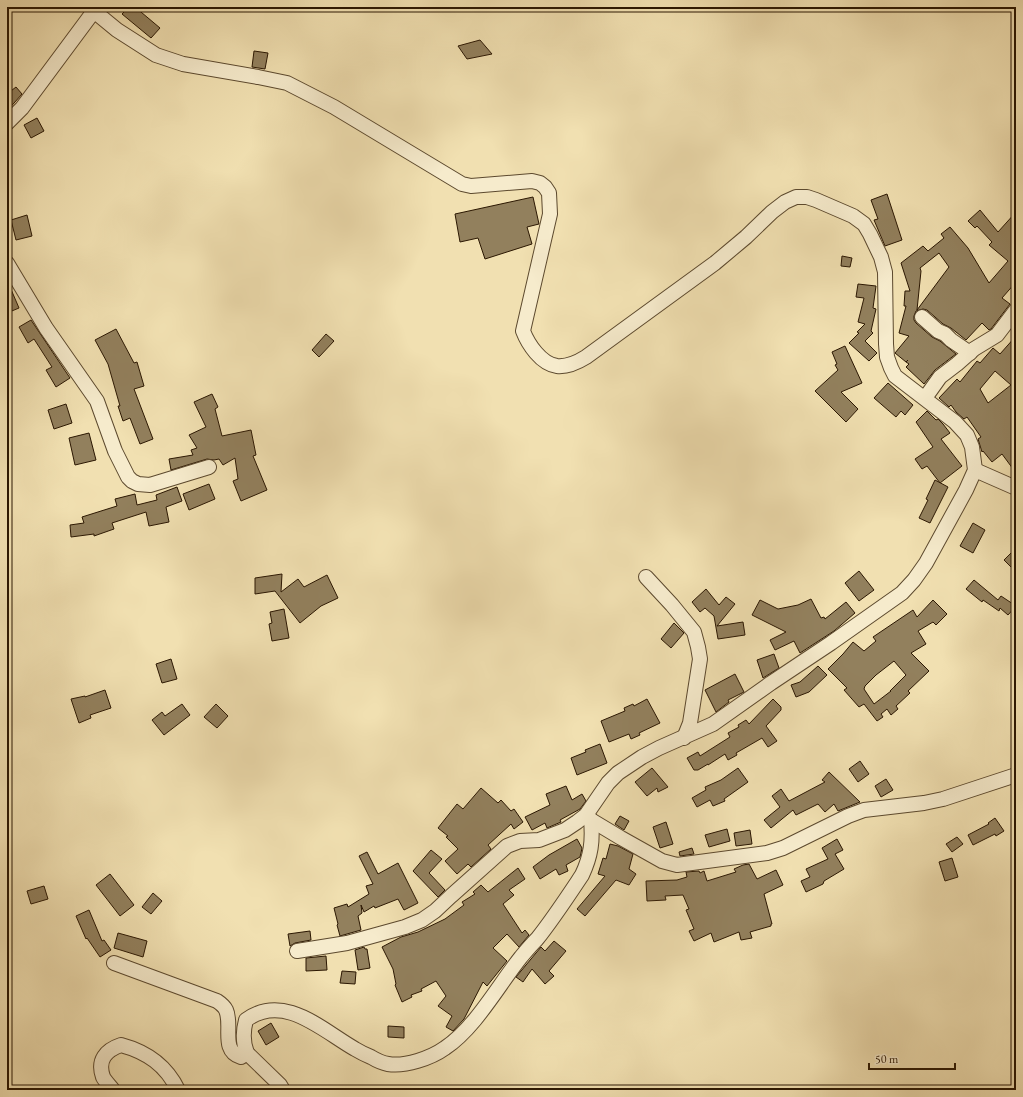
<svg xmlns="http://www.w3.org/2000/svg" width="1023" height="1097" viewBox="0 0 1023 1097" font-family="'EB Garamond',serif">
<rect width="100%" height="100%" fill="#f1e0b1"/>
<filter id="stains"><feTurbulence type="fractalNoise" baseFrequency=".005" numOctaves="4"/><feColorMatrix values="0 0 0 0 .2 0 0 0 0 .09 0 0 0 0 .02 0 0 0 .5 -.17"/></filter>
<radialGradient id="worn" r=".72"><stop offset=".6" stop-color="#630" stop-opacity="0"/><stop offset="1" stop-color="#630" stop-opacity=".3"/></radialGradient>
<g fill="#92805d" stroke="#2b1702" fill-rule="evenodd">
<polygon points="129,7 135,7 160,28 151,38 122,14"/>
<polygon points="480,40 492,54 467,59 458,46"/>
<polygon points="254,51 268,53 265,69 252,67"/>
<polygon points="16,87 22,94 7,111 7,94"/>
<polygon points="37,118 44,131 31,138 24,125"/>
<polygon points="887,194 902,240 885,246 874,220 878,219 871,200"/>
<polygon points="533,197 539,224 527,227 532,244 485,259 478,238 460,242 455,214"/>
<path d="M980 210 998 232 1016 212V282L1002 298 1010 304 991 329 989 330 982 323 966 340 951 328 943 324 927 310 923 309 916 311 914 316V320L916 323 932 337 940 341 956 354 935 370 924 384 906 367 909 364 906 362 908 360 906 362 895 353 909 336 899 333 906 306H904L905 291H910L901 263 923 246 928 251 944 238 941 234 950 227 968 248 989 283 1008 261 989 245 992 242 977 226 975 228 968 221ZM939 253 949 267 917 310 921 271 920 268Z"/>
<polygon points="27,215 32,236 16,240 11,220"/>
<polygon points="842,256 852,258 850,267 841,266"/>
<polygon points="7,280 19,308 7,313"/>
<polygon points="858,284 876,286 873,308 876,309 871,331 873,333 865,341 877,353 869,361 849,343 859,333 857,332 865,324 858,322 864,298 856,297"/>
<polygon points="31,320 70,378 56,387 46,370 52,367 34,339 28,343 19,327"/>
<polygon points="116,329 134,363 137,362 144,386 134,389 153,439 140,444 130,418 123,421 118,406 120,406 108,364 95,340"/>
<polygon points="326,334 334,341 319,357 312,350"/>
<path d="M1016 336V473L1002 454 992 462 983 451 982 452 978 439 981 437 967 417 964 419 956 412 951 405 949 407 939 398 957 379 960 382 977 361 980 363 993 348 1000 354ZM995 371 1011 385 988 403 980 389Z"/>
<polygon points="845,346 862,383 841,392 858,409 846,422 815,391 838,370 835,365 837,364 832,352"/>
<polygon points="888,383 913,405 905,415 901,411 896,417 874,398"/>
<polygon points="212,394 218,407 215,409 222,436 251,430 256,455 253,456 267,490 241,501 233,481 238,479 235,458 223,465 219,459 214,460 207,459 171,470 169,459 193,455 191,450 197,448 189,435 206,427 194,402"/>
<polygon points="66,404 72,423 54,429 48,410"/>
<polygon points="927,411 936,420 938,419 943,424 950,433 941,439 962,466 940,483 927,466 922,469 915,459 933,447 916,422"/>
<polygon points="89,433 96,460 75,465 69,438"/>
<polygon points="935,480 948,487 930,523 919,518 928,500 926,499"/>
<polygon points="209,484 215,499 189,510 183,494"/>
<polygon points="177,487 182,501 166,507 169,522 149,526 146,512 112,523 114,529 94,536 94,534 71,537 70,525 84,523 82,517 117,506 115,499 135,494 137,505 157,500 156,495"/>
<polygon points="973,523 985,530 973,553 960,546"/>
<polygon points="1016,548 1016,572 1004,560"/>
<polygon points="859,571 874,590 859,601 845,583"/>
<polygon points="282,574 281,592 298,579 304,587 327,575 338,598 321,606 300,623 275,591 255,594 255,578"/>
<polygon points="974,580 998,600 1001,596 1016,606 1008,615 1000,608 999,611 983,600 982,602 966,589"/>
<polygon points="706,589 719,605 726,597 735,604 717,626 743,622 745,635 718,639 714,616 705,608 700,612 692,602"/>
<polygon points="811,599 821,618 824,617 825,619 846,602 855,613 834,631 800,653 794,641 775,650 770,640 786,632 752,615 760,600 778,609 798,605"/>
<path d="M933 600 947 614 936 625 933 622 918 631 926 644 911 653 929 671 908 691 910 693 896 706 898 709 891 715 887 709 881 714 883 717 877 721 864 704 859 707 844 690 847 688 828 669 843 654 853 642 864 651 876 641 873 637 913 610 917 617ZM894 661 906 675 890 691H891L874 704 864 689 865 686 876 675Z"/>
<polygon points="284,609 289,638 272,641 269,624 272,623 270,612"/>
<polygon points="674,623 684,633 671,648 661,639"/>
<polygon points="774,654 779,668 763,678 757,660"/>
<polygon points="171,659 177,679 162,683 156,664"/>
<polygon points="818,666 827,675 809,692 796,697 791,685 800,682"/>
<polygon points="735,674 744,692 728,700 729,702 716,712 705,690"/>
<polygon points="105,690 111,708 90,715 91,718 79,723 71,699 85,696 85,697"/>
<polygon points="647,699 660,723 639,733 640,735 631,739 629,734 609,742 601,721 625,711 624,708 633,704 634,706"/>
<polygon points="773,699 781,707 781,710 766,726 777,741 768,747 762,738 736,753 737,755 728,760 725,754 708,765 708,764 698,770 694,770 687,758 698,752 700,756 730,737 728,733 739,727 738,725 746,720 749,724"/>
<polygon points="182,704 190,715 164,735 152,720 162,712 165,716"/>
<polygon points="216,704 228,716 217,728 204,717"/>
<polygon points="600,744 607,763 577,775 571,758 586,752 585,750"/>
<polygon points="860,761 869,774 858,782 849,769"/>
<polygon points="652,768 668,787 658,792 657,788 647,796 635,782"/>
<polygon points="738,768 748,782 724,799 725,801 713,806 710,800 697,807 692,798 706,790 705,787 721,780"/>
<polygon points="829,772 860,802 838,811 834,804 825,812 818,804 796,815 793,810 771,828 764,820 780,807 772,796 781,789 789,801 825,782 822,780"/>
<polygon points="886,779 893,790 881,797 875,786"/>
<polygon points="566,786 572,800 582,794 586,801 580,809 560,820 561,822 547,828 545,823 532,830 525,817 550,805 546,794"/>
<polygon points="481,788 498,803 501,800 511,811 514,809 523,822 514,829 511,824 488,845 491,849 471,867 468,864 457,874 445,861 458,849 446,837 448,836 438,828 457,804 463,809"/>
<polygon points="620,816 629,821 624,830 615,824"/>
<polygon points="995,818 1004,831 996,836 995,834 973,845 968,835 989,824 988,823"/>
<polygon points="666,822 673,844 660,848 653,827"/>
<polygon points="727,829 730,841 709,847 705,835"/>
<polygon points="750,830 752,844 736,846 734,833"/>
<polygon points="957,837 963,844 952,852 946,844"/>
<polygon points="577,839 582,848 581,853 580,857 566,865 568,871 559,875 556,869 540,879 533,867 549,855"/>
<polygon points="837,839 843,850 835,854 844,869 824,881 823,884 806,892 801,881 810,877 806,869 828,859 822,848"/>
<polygon points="610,844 618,846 633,854 629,869 636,874 629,885 616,880 585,916 577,909 605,876 598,874 603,858 606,859"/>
<polygon points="692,848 694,854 680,856 679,852"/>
<polygon points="431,850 442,859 429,873 445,890 438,897 413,871"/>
<polygon points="367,852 378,874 398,863 418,903 404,910 398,899 375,908 374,906 364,912 361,905 362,913 358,916 361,930 340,936 337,925 338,924 334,908 347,904 348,907 369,894 366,886 373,884 359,856"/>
<polygon points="952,858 958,877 945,881 939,862"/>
<polygon points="749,864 757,879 776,870 783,885 764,894 772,924 771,924 771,926 750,932 752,938 741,940 739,932 714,942 711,933 694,941 689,931 694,929 686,910 689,909 683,895 665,896 666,900 647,901 646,881 677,880 687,877 686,872 699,871 700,873 704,871 707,881 736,872 734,869 743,865"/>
<polygon points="518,868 525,879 509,890 514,895 503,904 522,933 525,930 529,935 519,947 507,934 493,948 507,961 487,986 483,982 464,1019 453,1031 446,1027 452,1016 438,1006 446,996 436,981 421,989 422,991 411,995 412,997 402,1002 395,985 396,984 393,969 382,947 401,937 418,932 445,919 464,905 462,902 475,894 473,892 481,885 488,892"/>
<polygon points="110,874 134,905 120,916 96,885"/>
<polygon points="44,886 48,899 31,904 27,891"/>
<polygon points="153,893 162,901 151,914 142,907"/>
<polygon points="89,910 102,941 104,940 111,950 100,957 87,938 86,939 76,916"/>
<polygon points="310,931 311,940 295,943 290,946 288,934"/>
<polygon points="118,933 147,941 143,957 114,948"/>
<polygon points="554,941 566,951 549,971 554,976 545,984 532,969 523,982 516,977 541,947 545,951"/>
<polygon points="364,947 365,949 367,949 370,968 358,970 355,950"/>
<polygon points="326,956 327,970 306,971 306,958"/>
<polygon points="342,971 356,972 355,984 340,983"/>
<polygon points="271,1023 279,1037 266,1045 258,1031"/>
<polygon points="388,1026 404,1027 404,1038 388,1037"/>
</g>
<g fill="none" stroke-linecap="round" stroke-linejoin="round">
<g stroke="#5c492e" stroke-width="16">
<g id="minor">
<path d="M89 7 117 30 156 55 183 64 258 77 287 83 334 107 462 184 471 186 532 181 540 183 545 187 549 193 550 214 523 331C528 344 541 364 557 366 567 367 578 362 586 357L715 263 746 237 772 212 785 202 796 197H807L816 200 853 216 864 224 870 234 881 257 885 272 886 344 887 357 891 368 895 376 955 422 967 435 972 447 975 470 966 490 926 563 914 580 902 593 831 643 771 683 713 724 659 748 642 757 618 773 608 783 586 815 577 822 565 830 539 840 520 841 507 846 451 896 435 911 422 920 405 927 347 943 297 951"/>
<polyline points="7,123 22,108 94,11"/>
<polyline points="7,263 46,328 97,401 115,451 128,477 132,481 138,484 150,485 209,467"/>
<polyline points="922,317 938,331 945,334 951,340 970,353"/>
<polyline points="925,398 940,377 957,364 974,349 997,335 1016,310"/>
<polyline points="975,470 1016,488"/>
<polyline points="646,577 672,605 694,632 698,647 700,659 690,723 684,738"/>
<polyline points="587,815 591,820 621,838 662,861 677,865 767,853 783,848 848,816 864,810 924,803 943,799 1016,775"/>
<path d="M114 963 217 1001C220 1003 224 1006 226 1010 233 1025 220 1051 241 1057L247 1053"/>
<path d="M113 1090C110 1086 105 1081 103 1077 97 1060 106 1050 121 1045 147 1052 166 1065 178 1090"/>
<path d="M283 1090 280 1085 247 1053C243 1043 243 1031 246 1020 284 992 323 1031 355 1049 360 1052 366 1055 371 1057 376 1060 382 1063 388 1064 405 1067 431 1058 445 1048 475 1028 498 986 521 957 526 951 531 945 537 939 553 919 568 896 582 875 591 856 593 841 591 820"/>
</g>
</g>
<use href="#minor" stroke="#f6ebcc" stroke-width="14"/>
</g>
<rect width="1023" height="1097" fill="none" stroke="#f1e0b1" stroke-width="24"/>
<rect x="8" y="8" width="1007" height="1081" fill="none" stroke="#2b1702" stroke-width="2"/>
<rect x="12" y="12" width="999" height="1073" fill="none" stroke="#2b1702"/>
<path d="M869 1063v6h86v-6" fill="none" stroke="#2b1702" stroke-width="2"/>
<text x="875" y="1063" font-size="12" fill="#2b1702" stroke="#f6ebcc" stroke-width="3" paint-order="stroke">50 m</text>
<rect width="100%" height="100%" filter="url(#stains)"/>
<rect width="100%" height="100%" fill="url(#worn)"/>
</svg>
